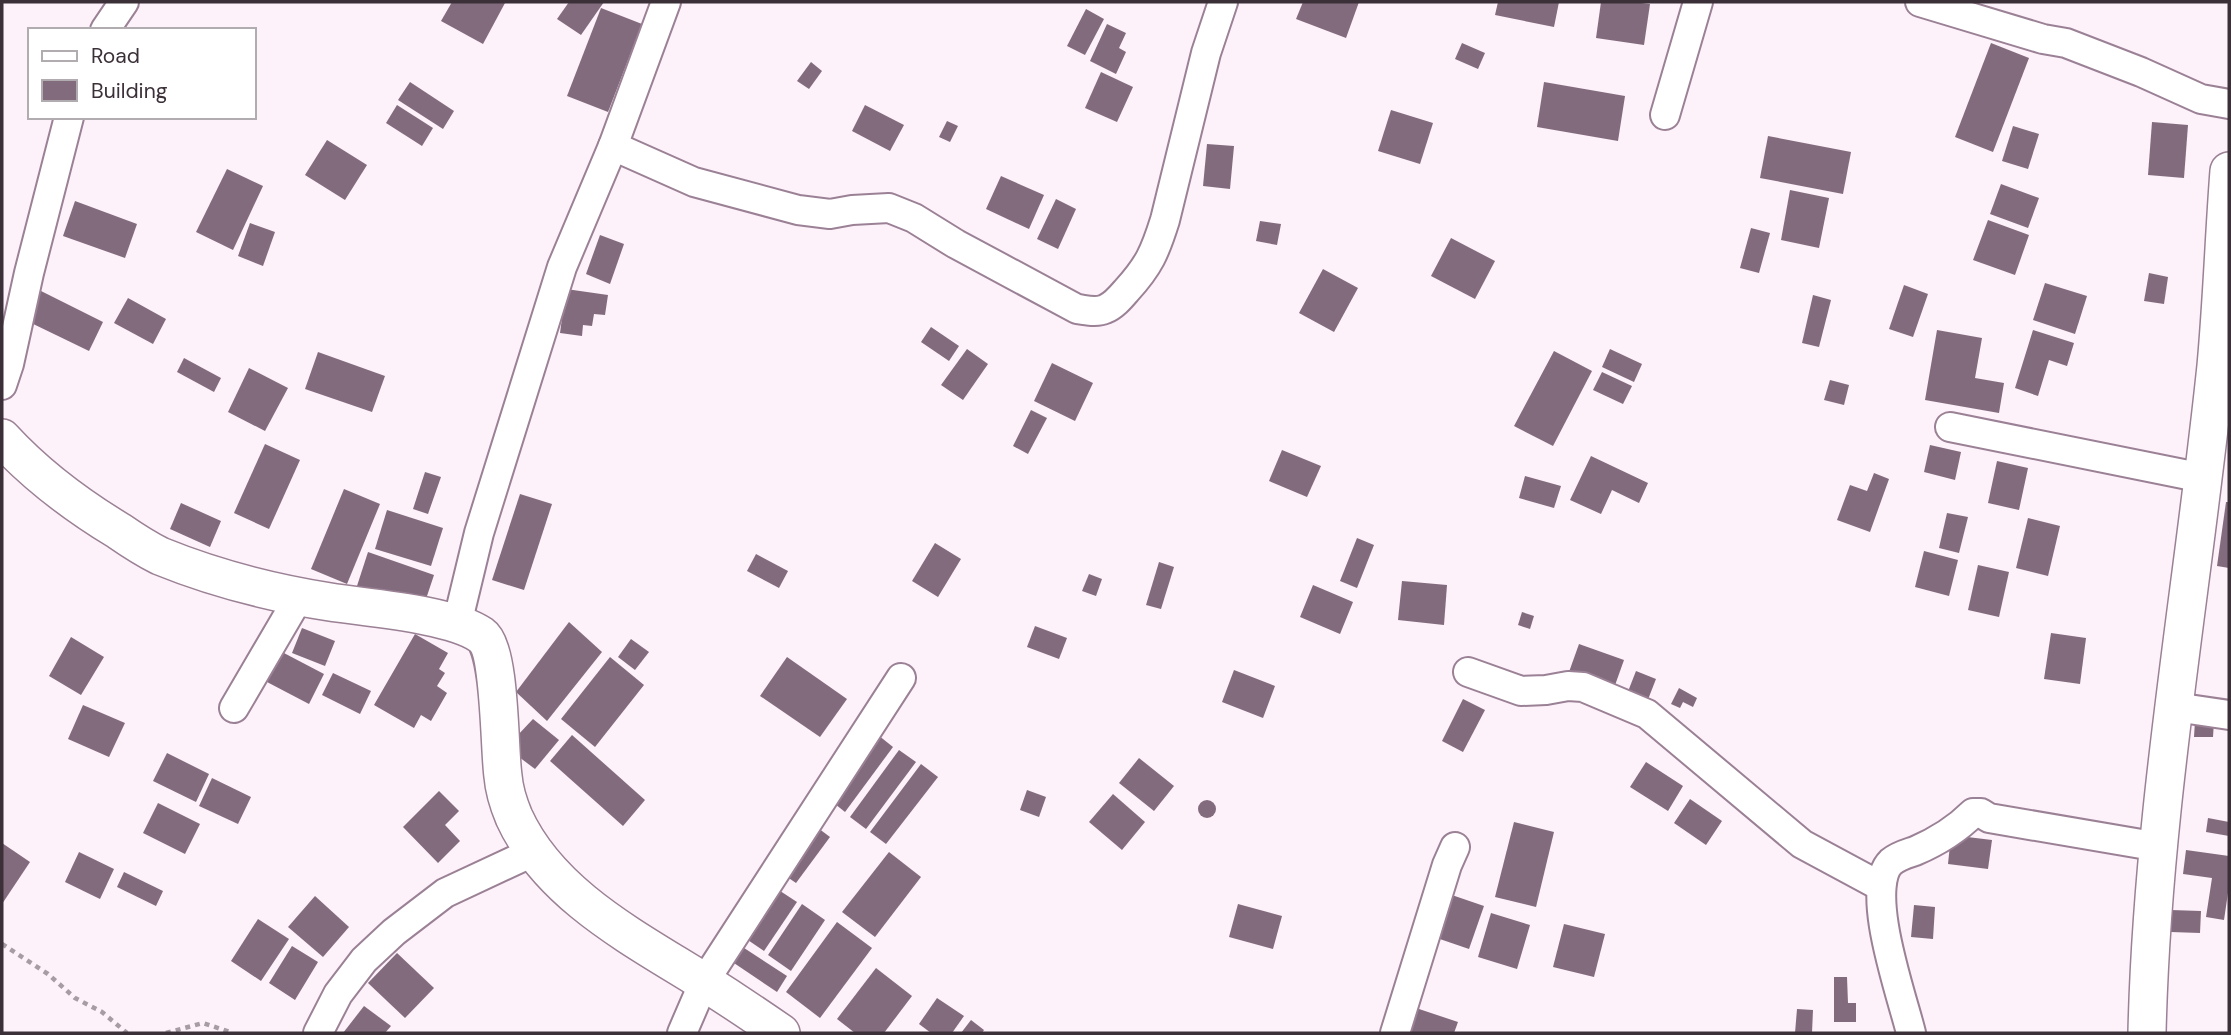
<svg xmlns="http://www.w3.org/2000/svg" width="2231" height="1035" viewBox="0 0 2231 1035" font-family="'DM Sans',sans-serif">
<rect width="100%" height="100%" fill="#fdf1fa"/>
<g fill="#836b7e">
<polygon points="452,2 502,2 505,3 483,44 441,21"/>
<polygon points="569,2 604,2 581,35 557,19"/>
<polygon points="1303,2 1359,2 1346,38 1296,19"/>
<polygon points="1498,2 1559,2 1554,27 1495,15"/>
<polygon points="1601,2 1633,2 1650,4 1644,45 1596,38"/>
<polygon points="601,8 642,24 608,112 567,96"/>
<polygon points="1086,9 1104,19 1085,55 1067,46"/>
<polygon points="1107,24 1126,33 1119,48 1126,52 1116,74 1090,61"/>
<polygon points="1462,43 1485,53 1478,69 1455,59"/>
<polygon points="1991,43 2029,58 1993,152 1955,137"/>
<polygon points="811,62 822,71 809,89 797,81"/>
<polygon points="1101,72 1133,87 1117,122 1085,108"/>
<polygon points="410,82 454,111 443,129 398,100"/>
<polygon points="1544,82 1625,96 1618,141 1537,127"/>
<polygon points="397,105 433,128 422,146 386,123"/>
<polygon points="865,105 904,125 890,151 852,131"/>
<polygon points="1391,110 1433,123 1420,164 1378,151"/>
<polygon points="947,121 958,126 950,142 939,137"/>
<polygon points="2152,122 2188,125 2184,178 2148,175"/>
<polygon points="2013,126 2039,134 2028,169 2002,161"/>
<polygon points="1768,136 1851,152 1843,194 1760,178"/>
<polygon points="327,140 367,165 345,200 305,175"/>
<polygon points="1207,144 1234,146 1230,189 1203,186"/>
<polygon points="227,169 263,186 233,250 196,232"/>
<polygon points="1001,176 1044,195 1029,229 986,209"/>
<polygon points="2001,184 2039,198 2028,228 1990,214"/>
<polygon points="1790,190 1829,198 1819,248 1781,240"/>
<polygon points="1056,199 1076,209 1058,249 1037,239"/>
<polygon points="75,201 137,224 125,258 63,236"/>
<polygon points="1988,220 2029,235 2015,275 1973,260"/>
<polygon points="1260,221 1281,224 1277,245 1256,241"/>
<polygon points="250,223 275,232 263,266 238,256"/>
<polygon points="1751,228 1770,233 1759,273 1740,268"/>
<polygon points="600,235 624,244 610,284 586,274"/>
<polygon points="1451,238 1495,261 1475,299 1431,276"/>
<polygon points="1323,269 1358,288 1334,332 1299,313"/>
<polygon points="2149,273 2168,277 2164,304 2144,301"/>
<polygon points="2045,283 2087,296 2075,334 2033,320"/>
<polygon points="1904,285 1928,294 1913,337 1889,329"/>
<polygon points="566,289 608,295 605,315 594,314 592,326 583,325 582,336 560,333"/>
<polygon points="39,290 103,322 89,351 25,320"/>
<polygon points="1813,295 1831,300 1819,347 1802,343"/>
<polygon points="128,298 166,319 153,344 114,323"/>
<polygon points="931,327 959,346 949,361 921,342"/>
<polygon points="1937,330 1982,338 1975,378 2004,383 1999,413 1925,400"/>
<polygon points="2033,330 2074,343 2067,366 2049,360 2038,396 2015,388"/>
<polygon points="967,349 988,364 963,400 941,385"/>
<polygon points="1610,349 1642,364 1634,382 1602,367"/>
<polygon points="1554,351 1592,371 1553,446 1514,426"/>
<polygon points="318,352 385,376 372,412 305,389"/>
<polygon points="184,358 221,378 214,392 177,372"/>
<polygon points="1052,363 1093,383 1075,421 1034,401"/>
<polygon points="249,368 288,388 265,431 228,412"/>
<polygon points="1602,372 1632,386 1623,404 1593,390"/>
<polygon points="1830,380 1849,385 1844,405 1824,400"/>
<polygon points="1031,410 1047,418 1028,454 1013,446"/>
<polygon points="265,444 300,460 269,529 234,513"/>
<polygon points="1930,445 1961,452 1955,480 1924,472"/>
<polygon points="1282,450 1321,466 1307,497 1269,481"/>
<polygon points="1591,456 1648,483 1639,503 1612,490 1601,514 1570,500"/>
<polygon points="1997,461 2028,468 2019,510 1988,503"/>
<polygon points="425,472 441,477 428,514 413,509"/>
<polygon points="1874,473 1889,479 1870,532 1837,520 1850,485 1867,491"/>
<polygon points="1525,476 1561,486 1554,508 1519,498"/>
<polygon points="344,489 380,504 347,584 311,569"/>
<polygon points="520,494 552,504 524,590 492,580"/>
<polygon points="2226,502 2229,502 2229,568 2217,566"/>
<polygon points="181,503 221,521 210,547 170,529"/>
<polygon points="387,510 443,528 431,566 375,549"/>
<polygon points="1947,513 1968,517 1959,553 1939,548"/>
<polygon points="2028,518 2060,526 2048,576 2016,568"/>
<polygon points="1357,538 1374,545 1357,588 1340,581"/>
<polygon points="935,543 961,559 938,597 912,581"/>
<polygon points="1924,551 1958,560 1949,596 1915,587"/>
<polygon points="368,552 434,575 422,611 356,589"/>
<polygon points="756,554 788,571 779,588 747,571"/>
<polygon points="1159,562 1174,567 1161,609 1146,605"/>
<polygon points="1978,565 2009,572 1999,617 1968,610"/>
<polygon points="1089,574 1102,579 1096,596 1082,591"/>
<polygon points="1402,581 1447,585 1444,625 1398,620"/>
<polygon points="1313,585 1353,602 1340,634 1300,617"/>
<polygon points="1522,612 1534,616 1530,629 1518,625"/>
<polygon points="569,622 602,652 547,721 516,692"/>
<polygon points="1035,626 1067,638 1059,659 1027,647"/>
<polygon points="302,628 335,641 325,666 292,653"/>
<polygon points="2051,633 2086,638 2080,684 2044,679"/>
<polygon points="415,634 448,653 439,669 445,673 437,686 447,693 431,721 421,715 414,728 374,705"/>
<polygon points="71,637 104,657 81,695 49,676"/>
<polygon points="631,639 649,652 635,670 618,657"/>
<polygon points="1579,644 1624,660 1614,688 1569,672"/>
<polygon points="282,652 324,674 309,704 267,682"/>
<polygon points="610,657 644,685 595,747 561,719"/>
<polygon points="787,657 847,699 820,737 760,696"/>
<polygon points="1234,670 1275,686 1263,718 1222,702"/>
<polygon points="1636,671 1656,679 1647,702 1627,694"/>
<polygon points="333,673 371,691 360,714 322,695"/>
<polygon points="1679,688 1697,698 1693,707 1683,702 1680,708 1671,704"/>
<polygon points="1463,699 1485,710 1463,752 1442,741"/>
<polygon points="83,705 125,723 109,757 68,739"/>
<polygon points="533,719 559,740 535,769 519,757 516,737"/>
<polygon points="2195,721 2214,722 2213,737 2194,737"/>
<polygon points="572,735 645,800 623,826 550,761"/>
<polygon points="878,735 893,747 845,812 830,800"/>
<polygon points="899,750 916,762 866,829 850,817"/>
<polygon points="167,753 209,774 196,802 153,781"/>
<polygon points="1139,758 1174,786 1154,811 1119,783"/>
<polygon points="1646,762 1683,786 1668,811 1630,787"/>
<polygon points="921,764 938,777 886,844 870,832"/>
<polygon points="212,778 251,797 238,824 199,806"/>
<polygon points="1027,790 1046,797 1039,817 1020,810"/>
<polygon points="439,791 459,811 445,825 460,841 438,863 403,827"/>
<polygon points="1113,794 1145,822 1122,850 1089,822"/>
<polygon points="1690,799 1722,821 1706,845 1674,823"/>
<circle cx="1207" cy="809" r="9"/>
<polygon points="158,803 200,824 185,854 143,833"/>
<polygon points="2208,818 2229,822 2229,836 2206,832"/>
<polygon points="1514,822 1554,832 1536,907 1495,897"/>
<polygon points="814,825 830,837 796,883 780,872"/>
<polygon points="1951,835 1992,840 1988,869 1948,864"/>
<polygon points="2,843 30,862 2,904"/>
<polygon points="2186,850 2229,856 2229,886 2224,920 2206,917 2212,878 2183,874"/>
<polygon points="79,852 114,869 100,899 65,882"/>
<polygon points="889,852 921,877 875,937 842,912"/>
<polygon points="124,872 163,891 156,906 117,887"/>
<polygon points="774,887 797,902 764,951 742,936"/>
<polygon points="1446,893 1484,906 1469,949 1431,936"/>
<polygon points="315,896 349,927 323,957 288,927"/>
<polygon points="802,904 825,920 791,971 768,955"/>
<polygon points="1238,904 1282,916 1273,949 1229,937"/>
<polygon points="1914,905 1935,907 1933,939 1911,937"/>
<polygon points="2171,910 2201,911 2200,933 2171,932"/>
<polygon points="1491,913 1530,925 1517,969 1478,957"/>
<polygon points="258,919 289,939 261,981 231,961"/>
<polygon points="837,922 872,948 820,1018 786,992"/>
<polygon points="1564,924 1605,934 1594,977 1553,967"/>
<polygon points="738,944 787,976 777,992 728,959"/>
<polygon points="292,946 318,962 295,1000 269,983"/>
<polygon points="397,953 434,988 405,1018 368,983"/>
<polygon points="876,968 912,996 884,1033 855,1033 837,1019"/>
<polygon points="1834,977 1847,977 1848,1003 1856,1003 1856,1022 1834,1022"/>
<polygon points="937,998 964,1016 952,1033 931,1033 919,1024"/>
<polygon points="364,1006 391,1026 385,1033 343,1033"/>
<polygon points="1413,1007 1458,1022 1454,1033 1404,1033"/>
<polygon points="1797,1009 1813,1010 1812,1033 1795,1033"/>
<polygon points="971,1020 984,1030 982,1033 961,1033"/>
</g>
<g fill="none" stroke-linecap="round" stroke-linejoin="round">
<g stroke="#9b8195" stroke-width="32">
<g id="minor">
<polyline points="1920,2 2043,39 2066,43 2141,72 2201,99 2229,104"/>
<polyline points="105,30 124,2"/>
<polyline points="1665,115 1698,2"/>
<path d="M613 146 694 182 798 210 830 214 852 210 889 208 914 218 956 244 1077 309C1086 310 1096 313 1105 309 1113 306 1120 298 1126 291 1149 266 1155 252 1165 220L1206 53 1223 2"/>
<polyline points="2,385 9,364 29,273 69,117"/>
<polyline points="1950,427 2203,478"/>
<polyline points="457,624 479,533 562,267 613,146 666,2"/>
<polyline points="1468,672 1521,691 1546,690 1568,686 1583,687 1647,714 1802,844 1880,886"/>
<polyline points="2175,707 2229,715"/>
<polyline points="234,708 299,597"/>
<polyline points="318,1033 338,994 364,960 394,932 445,893 535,851"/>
<polyline points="682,1033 704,982 901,678"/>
<polyline points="1395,1033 1447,865 1455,847"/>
<path d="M1911 1033C1903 999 1863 889 1891 862 1898 856 1906 854 1915 851 1936 842 1956 830 1973 813H1981L1989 818 2159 847"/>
</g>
</g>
<g stroke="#9b8195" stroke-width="40">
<g id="tertiary">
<path d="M2 438C36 475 76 505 119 531 132 540 146 549 160 556 214 578 273 593 330 602 369 608 451 614 481 635 501 649 499 749 503 776 504 789 509 805 514 817 549 894 632 937 701 980 728 997 755 1015 781 1033"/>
<path d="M2147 1033C2152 810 2193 588 2216 366 2222 301 2224 236 2229 171"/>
</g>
</g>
<g stroke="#a79ba4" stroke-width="4.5" stroke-dasharray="5 5" stroke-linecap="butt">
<polyline points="2,944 48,974 75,998 102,1012 127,1033"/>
<polyline points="166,1033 203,1023 233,1033"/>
</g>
<use href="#minor" stroke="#fff" stroke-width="28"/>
<use href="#tertiary" stroke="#fff" stroke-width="37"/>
</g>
<rect width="2231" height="1035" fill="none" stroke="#3b3038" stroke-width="7"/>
<rect x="28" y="28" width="228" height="91" fill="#ffffff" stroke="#b1acaf" stroke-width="2"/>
<rect x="42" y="51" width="35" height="10" fill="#ffffff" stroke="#b1acaf" stroke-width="2"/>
<text x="91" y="63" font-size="21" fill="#3b3038">Road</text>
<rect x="42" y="80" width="35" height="21" fill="#836b7e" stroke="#b1acaf" stroke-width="2"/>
<text x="91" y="98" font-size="21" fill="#3b3038">Building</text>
</svg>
